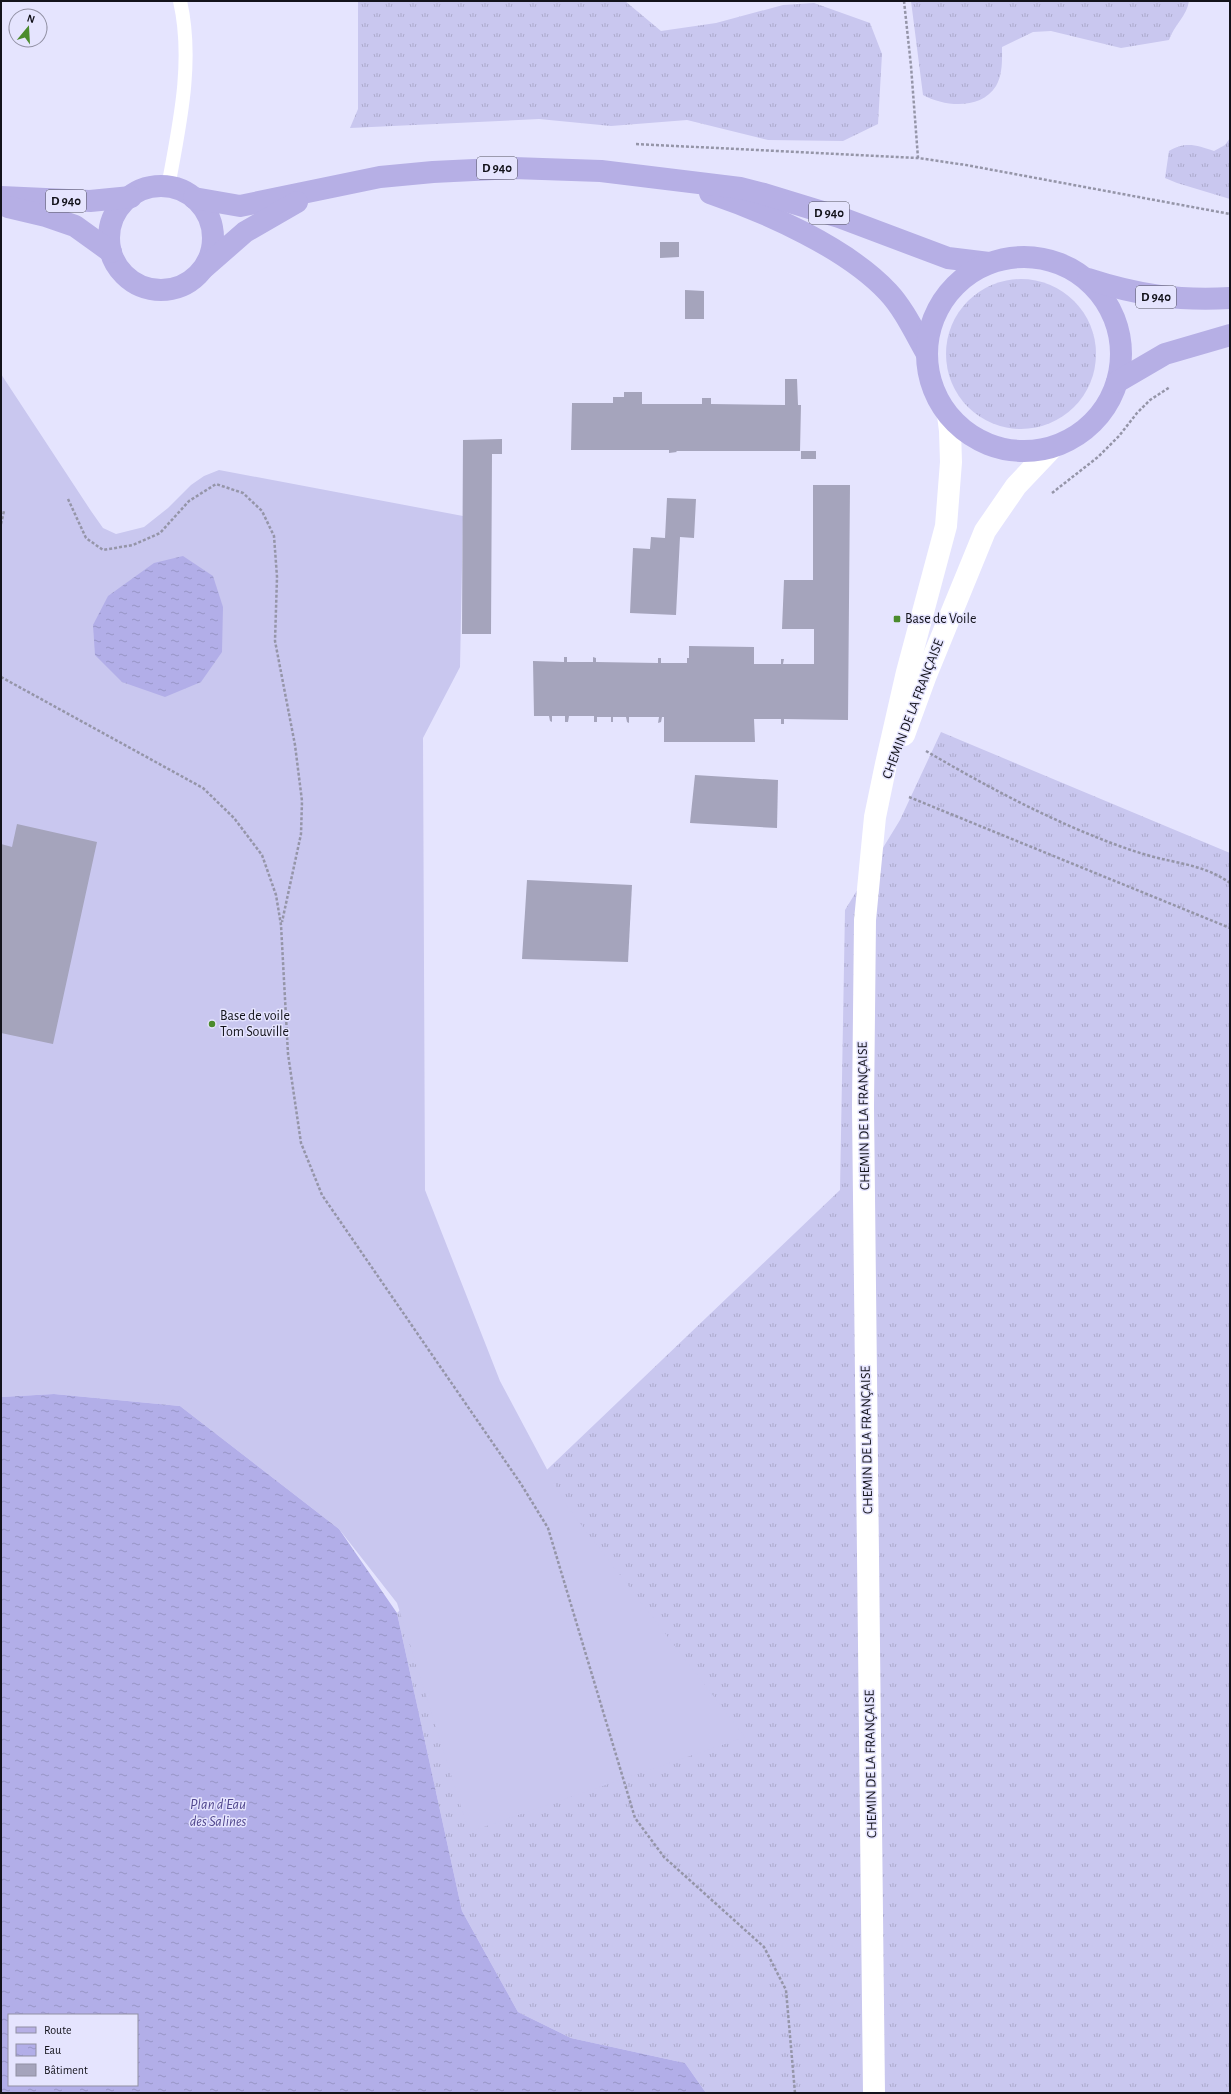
<svg xmlns="http://www.w3.org/2000/svg" width="1231" height="2094" viewBox="0 0 1231 2094" font-family="'Alegreya Sans',sans-serif">
<defs>
<pattern id="grass-tufts" width="24" height="20" patternUnits="userSpaceOnUse"><rect width="24" height="20" fill="#c9c7ef"/><path d="M3 7l-1-3M5 7V3M7 7l1-3M15 17l-1-3M17 17v-4M19 17l1-3" fill="none" stroke="#acaacc"/></pattern>
<pattern id="water-ripples" width="26" height="14" patternUnits="userSpaceOnUse"><rect width="26" height="14" fill="#b2aee8"/><path d="M2 4q2-2 4 0t4 0M15 11q2-2 4 0t4 0" fill="none" stroke="#9895c6"/></pattern>
</defs>
<rect width="100%" height="100%" fill="#e5e4fe"/>
<g fill="url(#grass-tufts)">
<polygon points="358,1 625,1 661,31 716,23 783,5 814,3 870,23 882,54 878,124 843,141 768,140 687,120 611,126 539,119 350,128 358,109"/>
<path d="M911 1H1189C1187 16 1174 25 1169 40L1121 48 1051 31 1033 32 1002 47C1002 59 1003 74 996 86 981 110 945 107 923 95Z"/>
<path d="M1230 138V199L1177 183 1165 178 1169 151C1185 141 1197 145 1214 151L1225 145Z"/>
<circle cx="1021" cy="354" r="75"/>
<polygon points="941,732 1230,853 1230,2093 706,2093 685,2063 571,2038 518,2012 462,1911 397,1613 840,1190 845,910 900,820"/>
</g>
<polygon fill="#c9c7ef" points="1,374 91,511 103,528 116,534 144,527 168,508 191,485 204,476 219,470 463,516 460,667 423,738 425,1190 500,1381 566,1505 745,1737 469,1832 397,1603 339,1529 180,1406 54,1394 1,1397"/>
<g fill="url(#water-ripples)" fill-rule="evenodd">
<polygon points="183,556 213,576 223,607 222,652 201,682 165,697 122,682 95,655 93,625 108,596 154,563"/>
<path d="M54 1394 180 1406 339 1529 397 1613 462 1911 518 2012 571 2038 685 2063 706 2093H1V1397ZM9 2015H137V2085H9Z"/>
</g>
<g fill="#a5a4bc">
<polygon points="660,242 679,242 679,257 660,258"/>
<polygon points="685,290 704,291 704,319 685,319"/>
<polygon points="785,379 797,379 798,405 801,405 800,451 676,451 677,452 669,453 669,450 571,450 572,403 613,403 613,397 624,397 624,392 642,392 642,404 702,404 702,398 711,398 711,404 785,405"/>
<polygon points="502,439 502,454 492,454 491,634 462,634 463,440"/>
<rect x="801" y="451" width="15" height="8"/>
<polygon points="813,485 850,485 848,720 784,719 784,724 781,724 781,719 754,719 755,742 664,742 664,717 662,717 661,722 658,723 659,717 629,717 629,723 627,722 626,717 613,717 613,722 611,722 611,717 597,717 597,722 594,722 594,716 569,716 568,722 565,722 565,716 552,716 552,722 550,721 549,716 534,716 533,661 564,662 564,657 567,657 567,662 593,662 593,657 596,658 596,662 658,663 658,658 661,658 661,663 687,663 687,658 689,658 689,646 754,647 754,664 781,664 781,659 784,659 783,664 814,664 814,629 782,629 784,580 813,580"/>
<polygon points="667,498 696,499 694,538 680,537 676,615 630,613 633,548 650,549 651,537 665,538"/>
<polygon points="695,775 778,780 777,828 690,823"/>
<polygon points="17,824 97,842 53,1044 1,1033 1,844 12,847"/>
<polygon points="527,880 632,885 628,962 522,959"/>
</g>
<g fill="none" stroke-linecap="round" stroke-linejoin="round">
<g stroke="#9595a8" stroke-width="2.5" stroke-dasharray="3 2" stroke-linecap="butt">
<polyline points="904,1 911,66 918,158"/>
<polyline points="636,144 918,158 966,165 1230,214"/>
<polyline points="1052,493 1098,457 1119,436 1137,413 1150,400 1170,387"/>
<polyline points="68,499 86,538 103,550 133,545 160,533 189,501 216,484 243,493 262,511 274,536 277,577 275,641 295,745 302,801 301,834 282,922"/>
<polyline points="1,524 4,511"/>
<polyline points="1,677 203,788 234,818 262,855 276,895 281,925 288,1054 301,1143 322,1195 521,1484 548,1528 635,1818 664,1857 764,1947 786,1990 795,2093"/>
<path d="M926 751C984 785 1044 817 1106 841 1119 846 1133 851 1147 855 1177 864 1203 864 1230 883"/>
<polyline points="909,797 1230,928"/>
</g>
<path stroke="#fff" stroke-width="14" d="M168 187C179 127 194 62 180 1"/>
<g stroke="#fff" stroke-width="22">
<polyline points="904,735 926,675 985,531 1016,486 1053,447"/>
<polyline points="874,2093 863,1107 865,920 875,817 886,764 907,672 946,526 951,462 950,431 948,415"/>
</g>
<g stroke="#b6afe5" stroke-width="22">
<circle cx="161" cy="238" r="52"/>
<path d="M710 193C766 212 847 248 888 292 904 309 915 333 927 354"/>
<polyline points="1,197 90,201 131,197"/>
<polyline points="194,198 240,206 380,177 433,172 513,168 601,171 740,188 764,194 839,217 948,258 989,263"/>
<polyline points="8,207 46,216 75,226 111,252"/>
<circle cx="1024" cy="354" r="97"/>
<polyline points="205,267 245,232 297,202"/>
<path d="M1088 279C1137 295 1178 301 1230 298"/>
<polyline points="1117,382 1165,354 1230,335"/>
</g>
</g>
<g fill="#4b8b2d" stroke="#e5e4fe" stroke-width="1.5">
<rect x="893" y="615" width="8" height="8" rx="2"/>
<circle cx="212" cy="1024" r="4"/>
</g>
<g text-anchor="middle" dominant-baseline="central" stroke-width="3" stroke-linejoin="round" paint-order="stroke">
<g fill="#e5e4fe" stroke="#52525f" stroke-width="1">
<rect x="477" y="157" width="40" height="22" rx="3"/>
<rect x="46" y="190" width="40" height="22" rx="3"/>
<rect x="809" y="202" width="40" height="22" rx="3"/>
<rect x="1136" y="286" width="40" height="22" rx="3"/>
</g>
<g font-size="13" font-weight="bold" fill="#13131b">
<text x="497" y="168">D 940</text>
<text x="66" y="201">D 940</text>
<text x="829" y="213">D 940</text>
<text x="1156" y="297">D 940</text>
</g>
<g font-size="14" fill="#13131b" stroke="#e5e4fe" text-anchor="start">
<text x="905" y="619">Base de Voile</text>
<text x="220" y="1016">Base de voile<tspan x="220" dy="16">Tom Souville</tspan></text>
</g>
<g font-size="14" fill="#13131b" stroke="#e5e4fe">
<text transform="translate(913 709) rotate(-69)">CHEMIN DE LA FRANÇAISE</text>
<text transform="translate(864 1116) rotate(-91)">CHEMIN DE LA FRANÇAISE</text>
<text transform="translate(867 1440) rotate(-91)">CHEMIN DE LA FRANÇAISE</text>
<text transform="translate(871 1764) rotate(-91)">CHEMIN DE LA FRANÇAISE</text>
</g>
<g font-size="15" font-style="italic" fill="#51478e" stroke="#e5e4fe">
<text x="218" y="1804">Plan d'Eau<tspan x="218" dy="17">des Salines</tspan></text>
</g>
</g>
<rect width="1231" height="2094" fill="none" stroke="#13131b" stroke-width="4"/>
<rect x="8" y="2014" width="130" height="72" fill="#e5e4fe" stroke="#9190a3"/>
<rect x="16" y="2027" width="20" height="6" fill="#b6afe5" stroke="#9190a3"/>
<text x="44" y="2034" font-size="12" fill="#13131b">Route</text>
<rect x="16" y="2044" width="20" height="12" fill="url(#water-ripples)" stroke="#9190a3"/>
<text x="44" y="2054" font-size="12" fill="#13131b">Eau</text>
<rect x="16" y="2064" width="20" height="12" fill="#a5a4bc" stroke="#9190a3"/>
<text x="44" y="2074" font-size="12" fill="#13131b">Bâtiment</text>
<g transform="translate(28 28) rotate(18)"><circle r="19" fill="#e5e4fe" stroke="#9190a3"/>
<path d="M0-3L7 15L0 10L-7 15Z" fill="#4b8b2d"/>
<text y="-6" font-size="11" font-weight="bold" text-anchor="middle" fill="#13131b">N</text>
</g>
</svg>
